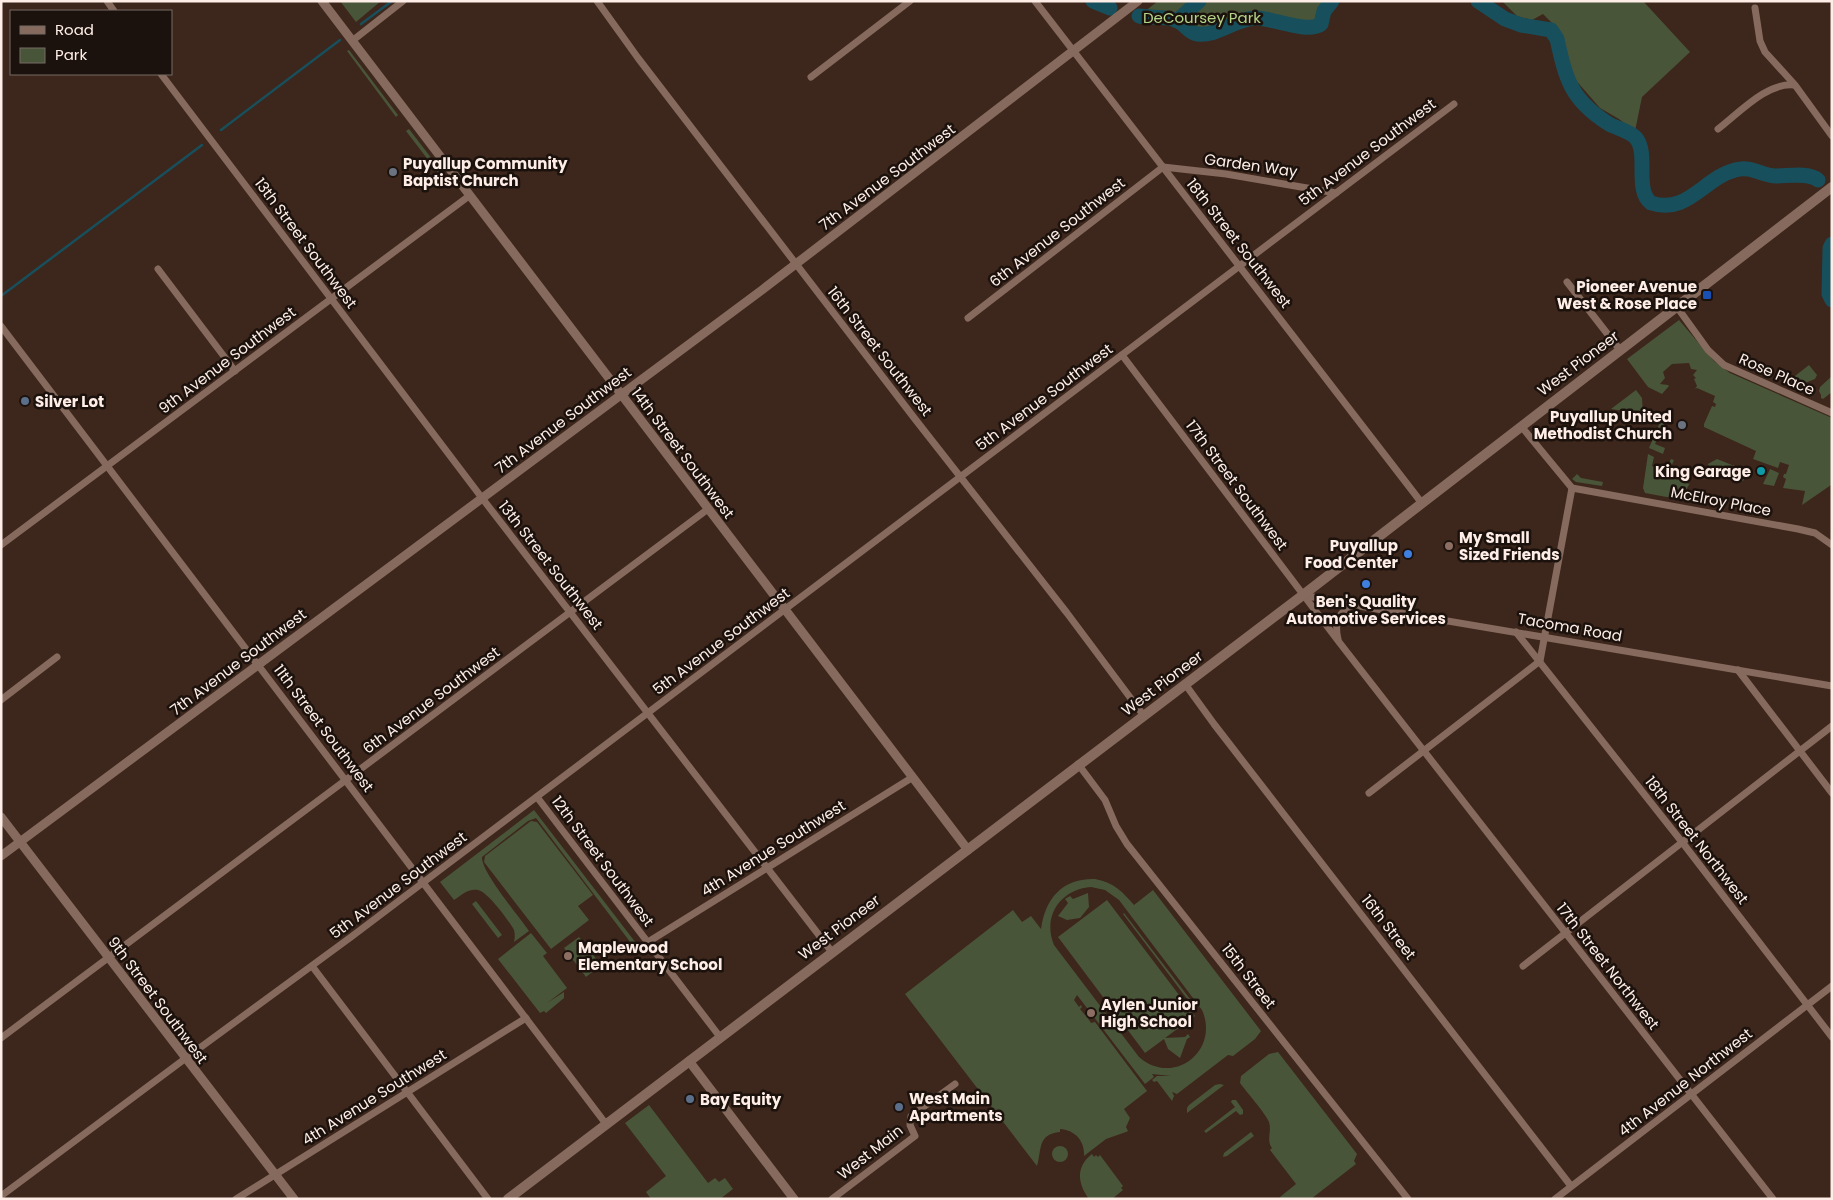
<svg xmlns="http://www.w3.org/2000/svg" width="1833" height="1200" viewBox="0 0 1833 1200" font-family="Poppins,sans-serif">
<rect width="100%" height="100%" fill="#3d261b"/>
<g fill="#495538" fill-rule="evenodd">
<polygon points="340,1 381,1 356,22"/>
<path d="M1158 1H1332L1324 11 1321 24C1308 34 1273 18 1256 18 1236 18 1217 37 1197 34 1188 32 1185 24 1178 21 1167 16 1151 18 1139 16Z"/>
<polygon points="1502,1 1643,1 1690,52 1642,97 1635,131 1619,119 1600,108 1573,77 1560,31 1543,14 1532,20 1517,16"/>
<polygon points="349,50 398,115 396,117 347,51"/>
<polygon points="409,129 445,176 442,178 406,131"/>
<polygon points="1679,320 1714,361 1730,373 1832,418 1831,485 1802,505 1805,491 1783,488 1786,479 1783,477 1784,474 1786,474 1789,465 1780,462 1778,468 1753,459 1756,451 1704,427 1704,424 1712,406 1715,407 1716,404 1713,402 1715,396 1697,388 1695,389 1697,386 1694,379 1696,378 1693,375 1697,370 1691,369 1689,363 1672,364 1663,372 1665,378 1660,384 1668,385 1669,386 1662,394 1648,387 1627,359"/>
<polygon points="1809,365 1817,375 1815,379 1805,383 1803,390 1786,383"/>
<polygon points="1832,376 1832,392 1823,399 1821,398 1821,395 1819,391 1820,387"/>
<polygon points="1636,390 1642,398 1643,414 1611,409"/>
<polygon points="1661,420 1665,422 1655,444 1665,448 1663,454 1649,448"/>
<polygon points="1648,454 1654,457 1652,466 1665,471 1671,459 1674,460 1668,474 1689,484 1690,483 1683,495 1672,498 1645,493 1643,488"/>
<polygon points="1717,459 1732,465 1729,479 1712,476 1708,464"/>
<polygon points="1733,465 1748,472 1743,481 1731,479"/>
<polygon points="1770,469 1779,473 1774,486 1763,484"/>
<polygon points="1577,474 1581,478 1603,482 1602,486 1576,482 1572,479"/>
<path d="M534 810 639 947 637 951 536 818 528 821 482 857C481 872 519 916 529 931L514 942C515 938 515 934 514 930 510 922 487 891 478 890 469 888 461 895 454 900L440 882Z"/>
<polygon points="531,821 537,822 593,895 578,906 589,920 551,949 484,862 485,856"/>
<path d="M1095 879C1113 882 1123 892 1134 905L1153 890 1261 1031 1255 1039 1233 1056 1228 1055 1177 1094 1172 1092 1174 1096 1172 1101 1157 1081 1154 1082 1152 1080 1157 1076H1171L1152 1074 1154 1077 1145 1084 1077 995 1074 1000 1079 1007 1081 1005 1082 1007 1080 1009 1085 1015 1087 1014 1089 1016 1087 1017 1091 1023 1095 1022 1147 1091 1124 1109 1130 1118 1126 1127 1128 1131 1126 1132 1106 1139 1084 1156C1085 1141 1075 1130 1060 1129V1132C1037 1134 1042 1150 1037 1166L905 994 1013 910 1022 922 1031 916 1041 929C1045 898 1063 878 1095 879ZM1091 887 1105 890 1119 900 1202 1010C1220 1051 1173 1087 1139 1057L1054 945C1042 916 1061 889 1091 887Z"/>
<polygon points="1088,893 1089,907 1080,918 1067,920 1058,916 1068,903 1065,899 1070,896 1073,899"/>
<polygon points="1107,900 1195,1016 1165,1038 1185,1037 1188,1034 1190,1037 1187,1039 1180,1058 1168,1049 1164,1039 1145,1053 1058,937"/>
<polygon points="476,901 502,935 498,938 472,904"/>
<polygon points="1124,913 1190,999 1188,1000 1123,914"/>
<polygon points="531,933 547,953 543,956 567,988 547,1003 564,992 564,998 546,1013 544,1011 540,1013 498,959"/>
<polygon points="579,937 601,965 586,977 564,948"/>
<path d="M1278 1052 1357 1154 1354 1161 1356 1164 1311 1199H1280V1197L1296 1184 1270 1150 1272 1148C1266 1141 1272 1131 1269 1122 1264 1111 1247 1093 1240 1083L1241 1076 1269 1054Z"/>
<polygon points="1220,1084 1224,1085 1187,1113 1187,1108 1189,1105 1215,1085"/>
<polygon points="1232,1100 1236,1100 1243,1110 1243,1114 1240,1115 1236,1111 1206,1133 1204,1131 1235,1107 1231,1102"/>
<polygon points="649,1105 708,1183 715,1178 719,1182 725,1178 733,1189 720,1199 651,1199 646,1192 666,1176 625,1123"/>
<polygon points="1251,1132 1254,1136 1227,1156 1223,1157 1224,1153"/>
<circle cx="1060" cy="1154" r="8"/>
<path d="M1092 1154 1094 1157 1096 1155 1098 1157 1100 1155 1123 1186 1121 1188 1123 1190 1112 1199H1089C1078 1184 1075 1167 1092 1154Z"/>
</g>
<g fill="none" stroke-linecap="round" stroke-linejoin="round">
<g stroke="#184f5c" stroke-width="2.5">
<polyline points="361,24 392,1"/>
<polyline points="221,130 340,40"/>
<polyline points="1,296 202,145"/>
</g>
<g stroke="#184f5c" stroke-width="15">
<polyline points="1093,1 1110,8"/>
<path d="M1478 1 1505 19 1521 25 1551 30 1557 39C1566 80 1571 100 1609 124 1616 128 1630 131 1636 138 1649 154 1634 190 1651 203 1687 215 1704 178 1735 170 1752 165 1761 176 1776 176 1788 176 1809 172 1818 180"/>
<path d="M1139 16C1151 18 1167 16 1178 21 1185 24 1188 32 1197 34 1217 37 1236 18 1256 18 1273 18 1308 34 1321 24L1324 11 1332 1"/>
<polyline points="1177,21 1199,1"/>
<polyline points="1832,244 1830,248 1829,294 1832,300"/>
</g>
<g stroke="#856a5d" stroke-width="7">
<polyline points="107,1 114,11"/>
<polyline points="597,1 638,58 915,419 1067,613 1144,716"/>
<polyline points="1035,1 1421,502"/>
<polyline points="1755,8 1760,41 1765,52 1795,85 1832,136"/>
<polyline points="352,41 403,1"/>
<polyline points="161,74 482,498 832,952"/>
<polyline points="811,77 910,1"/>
<path d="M1718 129C1739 113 1767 82 1794 85"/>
<polyline points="158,269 235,371"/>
<polyline points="1567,282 1620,350"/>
<polyline points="1677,307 1708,350 1724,365 1832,413"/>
<polyline points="968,318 1163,167 1226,174 1336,193"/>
<polyline points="1,326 606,1124"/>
<polyline points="1122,355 1339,642 1773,1199"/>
<polyline points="1521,426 1572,488"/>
<polyline points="1572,488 1798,529 1815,533 1832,545"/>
<polyline points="1,545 469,196"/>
<polyline points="1303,595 1353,605 1832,686"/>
<polyline points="1516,632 1682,842 1832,1037"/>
<path d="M1338 639C1334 623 1338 612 1353 605"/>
<polyline points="1738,670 1832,793"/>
<polyline points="1185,684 1214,724 1571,1186"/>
<polyline points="1,700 57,657"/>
<polyline points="1078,764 1105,800 1116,826 1127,844 1408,1199"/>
<polyline points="1369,793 1540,661 1572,488"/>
<polyline points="537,797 720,1037"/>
<polyline points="648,942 913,777"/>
<polyline points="312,966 488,1199"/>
<polyline points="1523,966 1832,726"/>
<polyline points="1,1038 708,509"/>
<polyline points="1,1196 186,1058 351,937 1454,104"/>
<polyline points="236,1199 526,1018"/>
<polyline points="832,1199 915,1136 910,1125 911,1116 955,1084"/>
<polyline points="1555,1199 1832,986"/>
</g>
<g stroke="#856a5d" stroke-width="9">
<polyline points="322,1 968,850"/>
<polyline points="1,817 294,1199"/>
<polyline points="1,856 762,290 1138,1"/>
<polyline points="689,1061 794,1199"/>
</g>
<polyline stroke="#856a5d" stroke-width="10" points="508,1199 1303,595 1832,187"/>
</g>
<g fill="#6b7280" stroke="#1c120d" stroke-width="2">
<circle cx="393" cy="172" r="5"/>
<circle cx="1682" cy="425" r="5"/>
</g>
<rect fill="#1a4fb4" stroke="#1c120d" stroke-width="2" x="1702" y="290" width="10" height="10" rx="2.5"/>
<g fill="#5c6f8a" stroke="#1c120d" stroke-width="2">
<circle cx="25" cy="401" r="5"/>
<circle cx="690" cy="1099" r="5"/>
<circle cx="899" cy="1107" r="5"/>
</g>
<circle fill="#0f9aa8" stroke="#1c120d" stroke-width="2" cx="1761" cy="471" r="5"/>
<g fill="#8d6e63" stroke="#1c120d" stroke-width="2">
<circle cx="1449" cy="546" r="5"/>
<circle cx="568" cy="956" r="5"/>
<circle cx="1091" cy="1013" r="5"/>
</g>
<g fill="#3f7fe0" stroke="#1c120d" stroke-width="2">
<circle cx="1408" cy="554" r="5"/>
<circle cx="1366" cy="584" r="5"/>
</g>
<g text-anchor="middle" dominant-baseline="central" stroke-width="5" stroke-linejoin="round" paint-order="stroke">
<g font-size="15" fill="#b4d489" stroke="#1c120d">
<text x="1202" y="17">DeCoursey Park</text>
</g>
<g font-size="15" fill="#feeee7" stroke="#1c120d">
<text transform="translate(1367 152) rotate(-37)">5th Avenue Southwest</text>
<text transform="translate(1251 165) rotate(8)">Garden Way</text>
<text transform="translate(887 177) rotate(-37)">7th Avenue Southwest</text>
<text transform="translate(1057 232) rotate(-38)">6th Avenue Southwest</text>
<text transform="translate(306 243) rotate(53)">13th Street Southwest</text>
<text transform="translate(1239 243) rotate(52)">18th Street Southwest</text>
<text transform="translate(880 351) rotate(52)">16th Street Southwest</text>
<text transform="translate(227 360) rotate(-37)">9th Avenue Southwest</text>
<text transform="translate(1578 363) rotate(-37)">West Pioneer</text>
<text transform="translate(1777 374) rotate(24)">Rose Place</text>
<text transform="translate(1044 397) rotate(-37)">5th Avenue Southwest</text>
<text transform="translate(563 420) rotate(-37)">7th Avenue Southwest</text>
<text transform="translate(683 453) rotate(53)">14th Street Southwest</text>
<text transform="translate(1237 485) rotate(53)">17th Street Southwest</text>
<text transform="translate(1721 501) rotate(11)">McElroy Place</text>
<text transform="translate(551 565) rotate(52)">13th Street Southwest</text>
<text transform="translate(1570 627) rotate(10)">Tacoma Road</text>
<text transform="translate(721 641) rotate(-37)">5th Avenue Southwest</text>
<text transform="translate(238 662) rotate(-37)">7th Avenue Southwest</text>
<text transform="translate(1162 683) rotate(-37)">West Pioneer</text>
<text transform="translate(431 700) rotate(-37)">6th Avenue Southwest</text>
<text transform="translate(324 728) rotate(53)">11th Street Southwest</text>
<text transform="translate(1697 840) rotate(52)">18th Street Northwest</text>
<text transform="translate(773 848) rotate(-32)">4th Avenue Southwest</text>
<text transform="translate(603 861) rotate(53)">12th Street Southwest</text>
<text transform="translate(398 885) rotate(-37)">5th Avenue Southwest</text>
<text transform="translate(839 927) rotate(-37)">West Pioneer</text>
<text transform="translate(1389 927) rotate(52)">16th Street</text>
<text transform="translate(1608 966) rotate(52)">17th Street Northwest</text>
<text transform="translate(1249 976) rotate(52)">15th Street</text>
<text transform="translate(158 1000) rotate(53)">9th Street Southwest</text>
<text transform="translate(1685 1082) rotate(-38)">4th Avenue Northwest</text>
<text transform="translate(374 1097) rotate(-32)">4th Avenue Southwest</text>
<text transform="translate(870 1152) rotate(-38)">West Main</text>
</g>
<g font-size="15" font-weight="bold" fill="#feeee7" stroke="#1c120d" text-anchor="start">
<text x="403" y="163">Puyallup Community<tspan x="403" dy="17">Baptist Church</tspan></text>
<text x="1697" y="286" text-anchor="end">Pioneer Avenue<tspan x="1697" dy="17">West &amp; Rose Place</tspan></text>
<text x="35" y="401">Silver Lot</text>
<text x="1672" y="416" text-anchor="end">Puyallup United<tspan x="1672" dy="17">Methodist Church</tspan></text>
<text x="1751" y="471" text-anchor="end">King Garage</text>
<text x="1459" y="537">My Small<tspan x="1459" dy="17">Sized Friends</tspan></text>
<text x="1398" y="545" text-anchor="end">Puyallup<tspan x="1398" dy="17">Food Center</tspan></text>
<text x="1366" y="601" text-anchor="middle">Ben's Quality<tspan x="1366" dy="17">Automotive Services</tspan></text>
<text x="578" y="947">Maplewood<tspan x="578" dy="17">Elementary School</tspan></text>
<text x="1101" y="1004">Aylen Junior<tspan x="1101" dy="17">High School</tspan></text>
<text x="909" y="1098">West Main<tspan x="909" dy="17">Apartments</tspan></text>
<text x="700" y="1099">Bay Equity</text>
</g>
</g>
<rect width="1833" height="1200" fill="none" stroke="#feeee7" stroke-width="5"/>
<rect x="10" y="10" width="162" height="65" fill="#1c120d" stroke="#766a64"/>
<rect x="20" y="26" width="25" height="8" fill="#856a5d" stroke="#766a64"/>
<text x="55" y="35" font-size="15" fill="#feeee7">Road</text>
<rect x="20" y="48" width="25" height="15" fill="#495538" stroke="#766a64"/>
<text x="55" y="60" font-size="15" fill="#feeee7">Park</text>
</svg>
